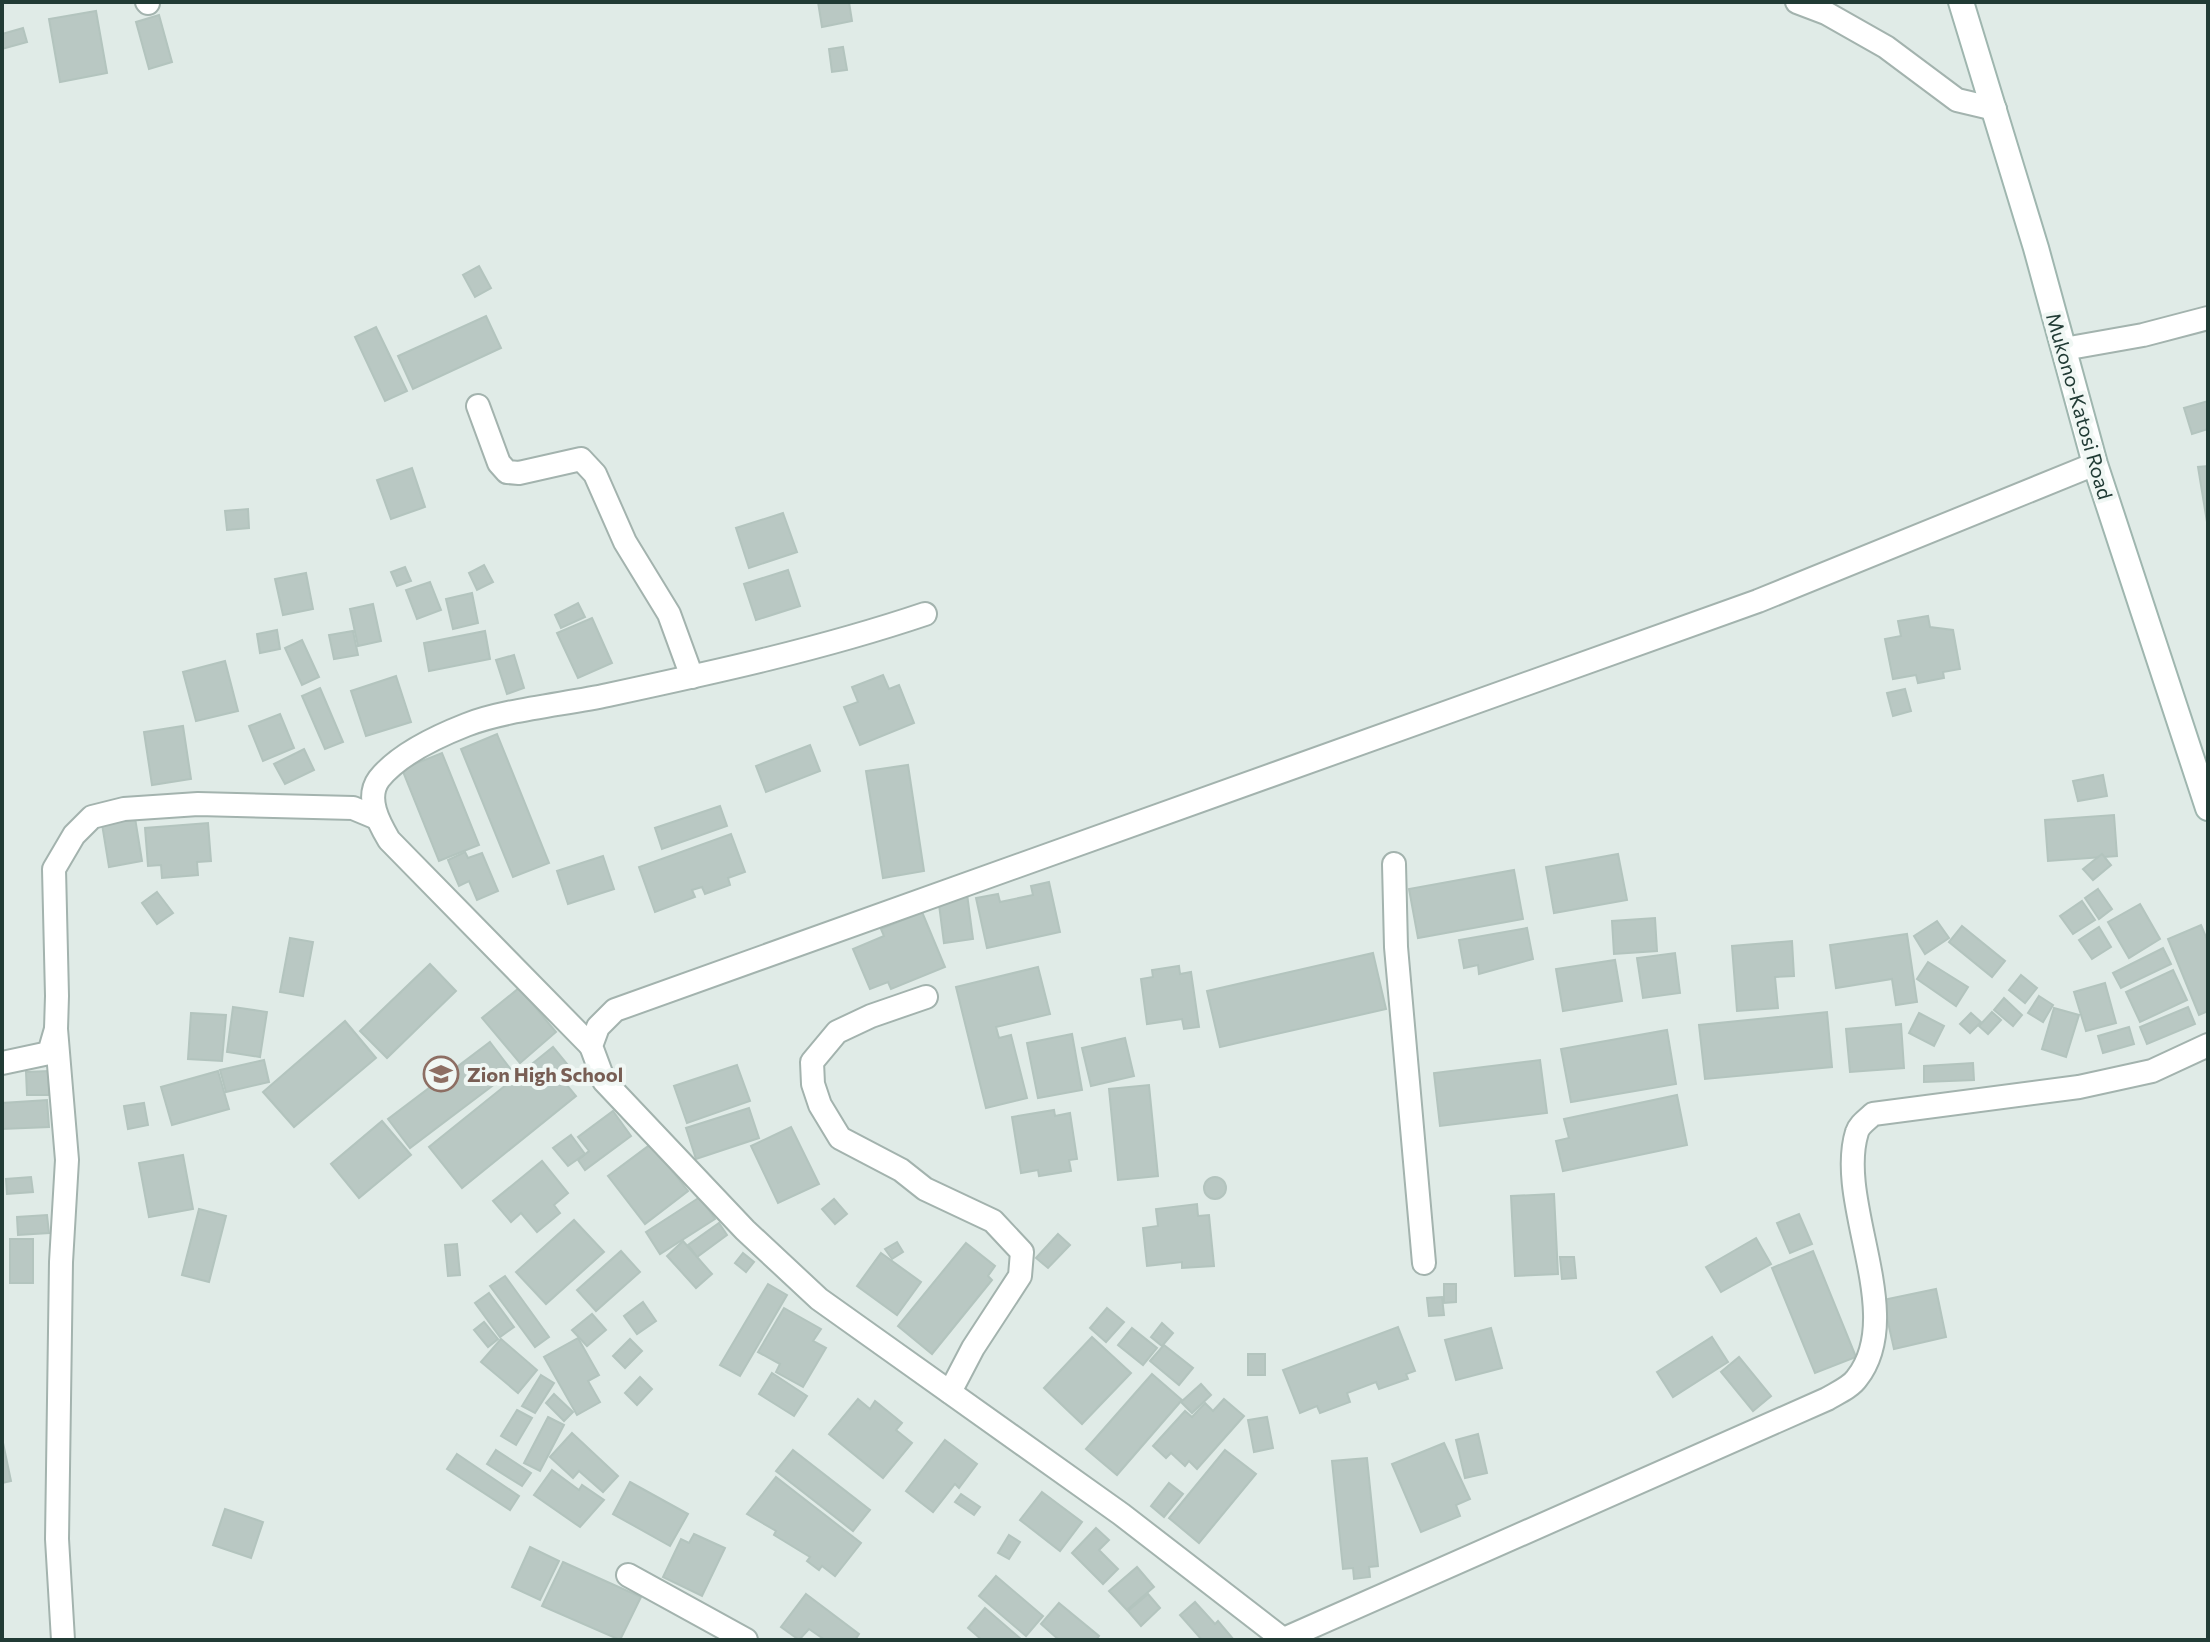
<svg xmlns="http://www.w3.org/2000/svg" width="2210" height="1642" viewBox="0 0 2210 1642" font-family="Commissioner,sans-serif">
<rect width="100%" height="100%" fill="#e0ebe7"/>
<g fill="#b9c8c3" stroke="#b3c4be" stroke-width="2">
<polygon points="818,2 849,2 852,21 822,27"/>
<polygon points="96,11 107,73 60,82 49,19"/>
<polygon points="159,15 172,62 149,69 136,22"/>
<polygon points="23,28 27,42 2,49 2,34"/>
<polygon points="843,47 847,70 832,72 829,49"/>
<polygon points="479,266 491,288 475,297 463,275"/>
<polygon points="486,316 501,348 413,389 398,356"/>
<polygon points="376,327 407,391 385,401 355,337"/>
<polygon points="2208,401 2208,429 2192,434 2184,408"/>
<polygon points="2208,466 2208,522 2207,522 2198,467"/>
<polygon points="412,468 425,507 391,519 377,480"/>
<polygon points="248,509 249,528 227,530 225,511"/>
<polygon points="783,513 797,552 749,568 736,528"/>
<polygon points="484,565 493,582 477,590 469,573"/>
<polygon points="405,567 411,581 397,586 391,572"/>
<polygon points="788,570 800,606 756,620 744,584"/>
<polygon points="306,573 313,609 283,615 275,579"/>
<polygon points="430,582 441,610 417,619 406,590"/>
<polygon points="472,593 478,623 453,629 446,599"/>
<polygon points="578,603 585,617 561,628 555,615"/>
<polygon points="373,604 381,641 358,646 350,609"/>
<polygon points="1928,616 1930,627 1953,630 1960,669 1943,672 1944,678 1918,683 1916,675 1893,679 1885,639 1901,636 1898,621"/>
<polygon points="592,618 612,663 578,678 557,633"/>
<polygon points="277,630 280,649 260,653 257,634"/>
<polygon points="353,631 358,655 334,659 329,635"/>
<polygon points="485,631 490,659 429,671 424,643"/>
<polygon points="302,640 319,677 302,685 285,648"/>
<polygon points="514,655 524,688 507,694 496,660"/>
<polygon points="225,661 238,711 196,721 183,672"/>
<polygon points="883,675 889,689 899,685 914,723 860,745 844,707 858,702 852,687"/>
<polygon points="396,676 411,722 366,736 351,691"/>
<polygon points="320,688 343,742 325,749 302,696"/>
<polygon points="1905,689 1911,711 1893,716 1887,693"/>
<polygon points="280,714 294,748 263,761 249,726"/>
<polygon points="183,726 191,779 152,785 144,732"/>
<polygon points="497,734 549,863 513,877 461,749"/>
<polygon points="810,745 820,771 766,792 756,766"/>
<polygon points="304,749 314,770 285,784 274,764"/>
<polygon points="442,753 479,845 439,861 402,769"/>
<polygon points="908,765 924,871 883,878 866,771"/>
<polygon points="2103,775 2107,796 2078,801 2073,781"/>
<polygon points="720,806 727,826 662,849 655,828"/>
<polygon points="2114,815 2117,856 2048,861 2045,820"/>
<polygon points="135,818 142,861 109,867 102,824"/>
<polygon points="208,823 211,861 197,862 198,875 162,878 161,865 148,866 145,828"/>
<polygon points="731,834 745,872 728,878 730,885 705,894 702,887 692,890 695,897 655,912 639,867"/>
<polygon points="465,852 468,858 482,853 498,891 477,900 469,881 459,886 448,860"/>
<polygon points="1618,854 1627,900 1554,913 1546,867"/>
<polygon points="2102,854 2111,865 2093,880 2083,869"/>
<polygon points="603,856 614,889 568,904 557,871"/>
<polygon points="1514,870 1523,919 1418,938 1409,889"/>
<polygon points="1049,882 1060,932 987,948 976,898 998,894 1000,902 1033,895 1031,886"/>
<polygon points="2098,889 2112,909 2099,919 2085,898"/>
<polygon points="157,892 173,913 157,924 142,903"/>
<polygon points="967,894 973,939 944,943 938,897"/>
<polygon points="2082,901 2095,920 2073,934 2060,916"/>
<polygon points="2140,904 2160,939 2129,958 2108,922"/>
<polygon points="922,912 945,967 891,989 888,982 870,989 853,949 884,936 881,929"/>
<polygon points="1655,918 1657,951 1614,954 1612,921"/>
<polygon points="1937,921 1949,938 1925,954 1914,936"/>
<polygon points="2201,925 2208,942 2208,1011 2199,1015 2168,939"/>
<polygon points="1962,926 2005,961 1992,977 1949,942"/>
<polygon points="2099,927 2111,947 2092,959 2079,940"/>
<polygon points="1527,928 1533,959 1479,974 1478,965 1464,968 1459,940"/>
<polygon points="1907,934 1917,1002 1896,1005 1892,979 1836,988 1830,945"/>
<polygon points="290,938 313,942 303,996 280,992"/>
<polygon points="1792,941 1794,976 1775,977 1778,1008 1737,1011 1732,946"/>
<polygon points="2163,948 2171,964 2121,988 2113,973"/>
<polygon points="1373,953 1386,1009 1220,1047 1207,991"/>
<polygon points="1675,953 1680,993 1643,998 1637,958"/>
<polygon points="1615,960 1622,1001 1563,1011 1556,969"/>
<polygon points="1928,962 1968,987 1956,1006 1917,979"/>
<polygon points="430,964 456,991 387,1058 360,1031"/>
<polygon points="1179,966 1180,974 1191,972 1199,1027 1184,1029 1182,1019 1147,1024 1141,979 1153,977 1152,970"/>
<polygon points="1038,967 1050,1014 996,1027 999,1038 1011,1035 1027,1098 986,1108 956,987"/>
<polygon points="2173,970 2187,1000 2140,1022 2126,992"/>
<polygon points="2021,975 2037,988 2025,1003 2009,990"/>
<polygon points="2105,983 2116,1023 2086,1031 2074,992"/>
<polygon points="519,988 556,1032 520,1063 482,1018"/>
<polygon points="2039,996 2053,1005 2043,1022 2028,1013"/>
<polygon points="2004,998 2022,1015 2013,1026 1994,1010"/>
<polygon points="233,1007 267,1012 260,1057 227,1052"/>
<polygon points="2188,1007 2195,1024 2147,1044 2140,1027"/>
<polygon points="2054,1008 2079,1015 2066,1057 2042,1049"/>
<polygon points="1827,1012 1832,1067 1705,1079 1699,1025"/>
<polygon points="1992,1012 2001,1020 1988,1034 1979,1026"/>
<polygon points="191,1013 226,1015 222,1061 188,1059"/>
<polygon points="1919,1013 1944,1026 1934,1046 1909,1033"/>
<polygon points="1971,1013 1981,1022 1970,1033 1960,1024"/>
<polygon points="345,1021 376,1058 294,1127 263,1092"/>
<polygon points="1901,1024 1904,1068 1850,1072 1846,1029"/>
<polygon points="2129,1027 2134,1044 2103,1053 2098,1036"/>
<polygon points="1667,1030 1676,1084 1571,1102 1561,1049"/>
<polygon points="1072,1034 1082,1090 1038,1098 1027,1043"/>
<polygon points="1125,1038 1134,1076 1091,1086 1082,1048"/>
<polygon points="490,1042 512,1071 410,1148 388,1119"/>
<polygon points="553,1047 572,1070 561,1078 576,1096 462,1188 429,1147"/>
<polygon points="264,1060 269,1082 226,1092 220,1070"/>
<polygon points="1540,1060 1547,1113 1440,1126 1434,1073"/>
<polygon points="1973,1063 1974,1080 1924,1082 1924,1066"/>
<polygon points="737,1065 750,1101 687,1123 674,1086"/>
<polygon points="48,1071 49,1095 27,1095 26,1072"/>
<polygon points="218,1071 229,1109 172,1125 161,1087"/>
<polygon points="1149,1085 1158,1176 1118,1180 1109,1089"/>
<polygon points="1677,1095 1687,1145 1563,1171 1556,1141 1569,1138 1564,1119"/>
<polygon points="47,1100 49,1127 2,1129 2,1103"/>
<polygon points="144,1103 148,1125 128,1129 124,1106"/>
<polygon points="749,1108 759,1138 696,1159 686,1128"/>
<polygon points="1054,1110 1055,1116 1070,1113 1077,1159 1069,1160 1071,1171 1039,1176 1038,1170 1021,1173 1012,1117"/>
<polygon points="613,1111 631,1136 585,1170 578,1160 589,1151 578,1137"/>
<polygon points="382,1121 411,1155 359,1198 331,1164"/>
<polygon points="791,1127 819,1184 778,1203 751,1146"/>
<polygon points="571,1135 585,1154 568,1166 553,1148"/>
<polygon points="651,1144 688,1191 645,1224 608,1176"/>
<polygon points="183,1155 193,1209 149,1217 139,1163"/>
<polygon points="542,1161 568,1193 554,1205 560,1213 537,1232 521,1213 511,1222 493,1201"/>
<polygon points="31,1177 33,1192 7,1194 6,1179"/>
<circle cx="1215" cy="1188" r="11"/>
<polygon points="1554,1194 1558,1274 1515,1276 1511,1196"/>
<polygon points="700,1197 715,1219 660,1254 646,1232"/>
<polygon points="834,1199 847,1214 835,1224 822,1209"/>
<polygon points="1197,1204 1198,1216 1209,1215 1214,1266 1182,1268 1182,1262 1147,1266 1143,1228 1158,1226 1156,1209"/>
<polygon points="199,1209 226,1216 209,1282 182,1275"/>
<polygon points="1799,1214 1812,1244 1790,1253 1777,1223"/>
<polygon points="47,1215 49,1233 18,1235 17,1217"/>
<polygon points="574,1220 604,1252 546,1304 516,1272"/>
<polygon points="719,1223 727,1235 697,1257 688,1245"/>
<polygon points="1058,1234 1070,1245 1048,1268 1036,1258"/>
<polygon points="1756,1238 1771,1264 1721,1292 1706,1267"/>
<rect x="10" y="1239" width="23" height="44"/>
<polygon points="683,1241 712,1274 696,1288 667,1256"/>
<polygon points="897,1242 903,1252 892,1259 885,1249"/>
<polygon points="966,1243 995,1266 988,1276 992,1280 932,1354 898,1326"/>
<polygon points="457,1244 460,1275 448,1276 445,1245"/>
<polygon points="621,1251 640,1272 596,1311 577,1290"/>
<polygon points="1813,1251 1856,1357 1815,1373 1772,1268"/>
<polygon points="743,1253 754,1262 746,1272 735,1263"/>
<polygon points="881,1253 921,1282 897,1315 857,1286"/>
<polygon points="1560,1257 1574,1257 1576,1278 1562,1279"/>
<polygon points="505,1276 549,1337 535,1347 490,1286"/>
<polygon points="768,1284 787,1295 740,1376 720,1365"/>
<polygon points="1444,1284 1456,1284 1456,1302 1444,1303"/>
<polygon points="1936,1289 1946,1337 1894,1349 1883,1300"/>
<polygon points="489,1293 514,1327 500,1337 475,1303"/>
<polygon points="1442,1297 1444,1315 1429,1316 1427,1298"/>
<polygon points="643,1302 656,1321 637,1334 624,1316"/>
<polygon points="784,1308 821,1329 813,1341 826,1348 803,1387 776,1372 780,1364 758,1352"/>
<polygon points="1107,1308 1124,1322 1106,1342 1090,1328"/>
<polygon points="592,1314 606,1330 587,1346 572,1330"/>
<polygon points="484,1322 498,1339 488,1347 474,1330"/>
<polygon points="1162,1323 1173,1333 1162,1346 1151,1337"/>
<polygon points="1398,1327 1415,1371 1406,1374 1408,1379 1379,1389 1376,1382 1347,1393 1350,1402 1320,1413 1317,1406 1300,1413 1283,1370"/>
<polygon points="1132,1328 1157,1348 1143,1365 1118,1345"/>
<polygon points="1491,1328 1502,1368 1456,1380 1445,1340"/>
<polygon points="1092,1337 1131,1373 1082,1424 1044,1388"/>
<polygon points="1712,1337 1728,1362 1673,1397 1657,1372"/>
<polygon points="578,1338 599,1375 588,1381 600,1402 577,1415 544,1357"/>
<polygon points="501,1339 537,1370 518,1393 481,1362"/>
<polygon points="630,1339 642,1351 625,1368 613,1356"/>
<polygon points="1164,1345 1193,1368 1179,1385 1150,1361"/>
<rect x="1248" y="1354" width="17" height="21"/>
<polygon points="1739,1357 1771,1396 1753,1411 1721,1372"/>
<polygon points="772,1373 807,1396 794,1416 759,1394"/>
<polygon points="1152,1374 1182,1400 1117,1475 1086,1449"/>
<polygon points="541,1375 554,1383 535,1413 522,1406"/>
<polygon points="640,1377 652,1389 637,1405 625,1393"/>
<polygon points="1201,1384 1211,1395 1192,1413 1181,1402"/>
<polygon points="554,1394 573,1412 564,1421 546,1403"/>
<polygon points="858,1399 870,1409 875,1401 902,1423 896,1430 912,1443 883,1478 829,1434"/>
<polygon points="1224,1399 1244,1416 1197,1469 1189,1461 1185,1466 1171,1453 1166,1458 1153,1446 1185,1411 1192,1417 1205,1403 1213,1411"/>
<polygon points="517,1410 532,1418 516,1445 501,1436"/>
<polygon points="548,1417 564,1425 540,1471 524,1463"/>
<polygon points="1267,1417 1273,1448 1254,1452 1248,1420"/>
<polygon points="572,1433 618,1476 603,1492 579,1471 573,1478 550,1457"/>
<polygon points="1478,1434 1487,1473 1465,1478 1456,1440"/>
<polygon points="2,1438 11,1481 2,1483"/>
<polygon points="945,1440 977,1464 959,1488 955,1484 933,1512 906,1491"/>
<polygon points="1444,1443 1470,1499 1456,1505 1460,1516 1421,1532 1392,1464"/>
<polygon points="496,1450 531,1473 522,1486 487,1464"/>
<polygon points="793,1450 870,1510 853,1531 776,1471"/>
<polygon points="1225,1450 1256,1474 1199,1543 1169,1518"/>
<polygon points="457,1454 519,1496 510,1510 447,1469"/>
<polygon points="1367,1458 1378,1566 1369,1567 1370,1577 1354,1579 1353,1568 1343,1569 1332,1461"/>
<polygon points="552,1470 579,1490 582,1485 604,1500 580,1527 534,1495"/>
<polygon points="776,1477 861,1543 835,1576 822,1566 819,1570 807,1561 810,1557 774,1535 776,1531 747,1514"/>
<polygon points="630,1482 688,1514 670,1546 613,1514"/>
<polygon points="1169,1483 1183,1494 1164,1517 1151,1506"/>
<polygon points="1042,1492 1082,1522 1060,1551 1020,1520"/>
<polygon points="961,1494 980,1507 974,1515 955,1502"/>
<polygon points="225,1509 263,1522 251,1558 213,1545"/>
<polygon points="1096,1528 1109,1540 1099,1550 1118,1569 1103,1584 1072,1553"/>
<polygon points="694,1534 725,1548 702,1596 663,1577 681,1539 689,1543"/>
<polygon points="1009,1535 1020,1542 1009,1559 998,1553"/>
<polygon points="530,1547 559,1561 540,1600 512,1587"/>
<polygon points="563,1562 641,1597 620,1640 542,1606"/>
<polygon points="1137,1567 1154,1587 1127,1610 1109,1591"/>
<polygon points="996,1576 1043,1616 1026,1636 979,1596"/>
<polygon points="806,1594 859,1634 855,1640 825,1640 809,1629 799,1640 781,1627"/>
<polygon points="1148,1594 1160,1608 1141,1626 1128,1611"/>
<polygon points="1195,1602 1215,1624 1218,1621 1234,1640 1202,1640 1180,1615"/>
<polygon points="1059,1603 1099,1636 1096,1640 1059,1640 1041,1624"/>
<polygon points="985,1608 1022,1640 982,1640 968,1628"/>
</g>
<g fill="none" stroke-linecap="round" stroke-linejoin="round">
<g stroke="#a3b3ae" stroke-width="26">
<g id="street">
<polyline points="147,2 148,3"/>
<polyline points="1797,2 1826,13 1886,47 1957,100 1995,109"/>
<polyline points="2064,349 2143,335 2208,318"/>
<polyline points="478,406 499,463 507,472 519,473 581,459 595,474 625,542 669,614 692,677"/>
<polyline points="1394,864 1396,947 1424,1263"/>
<polyline points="926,997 871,1016 837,1032 812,1062 813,1084 820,1105 840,1138 901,1170 925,1189 993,1221 1022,1252 1020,1276 973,1348 950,1392"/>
<polyline points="56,1029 67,1160 61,1262 57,1539 63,1640"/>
<path d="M591 1046 389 840C379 823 365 798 379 779 398 755 438 736 466 725 503 710 567 704 608 695 715 672 821 649 925 614"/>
<polyline points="2,1063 49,1053 56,1029 57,996 54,869 74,835 92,817 124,809 198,804 353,808 377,818"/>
<polyline points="628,1575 746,1640"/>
<path d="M1284 1639 1827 1399C1837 1393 1851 1387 1857 1378 1907 1314 1835 1203 1857 1132 1859 1125 1867 1120 1873 1114L2079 1087 2152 1071 2208 1045"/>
<polyline points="1284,1640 1121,1514 819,1299 745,1230 604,1081 591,1046 598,1027 615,1010 1758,601 2095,464"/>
</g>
</g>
<g stroke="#9fb6af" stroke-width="28">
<polyline id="secondary" points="1961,2 2036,248 2095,464 2208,808"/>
</g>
<use href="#street" stroke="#fff" stroke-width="22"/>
<use href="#secondary" stroke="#fff" stroke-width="24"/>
</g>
<defs>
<g id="school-ring" transform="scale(1.8)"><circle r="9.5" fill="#f0f7f4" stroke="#8d6e63" stroke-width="1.5"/><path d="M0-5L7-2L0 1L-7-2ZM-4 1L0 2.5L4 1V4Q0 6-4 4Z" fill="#8d6e63"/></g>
</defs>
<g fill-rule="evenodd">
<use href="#school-ring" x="441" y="1074"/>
</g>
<g text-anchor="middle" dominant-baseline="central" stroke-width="8" stroke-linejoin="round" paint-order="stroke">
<g font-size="20" fill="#213b35" stroke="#f0f7f4">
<text transform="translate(2080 406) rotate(74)">Mukono-Katosi Road</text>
</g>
<g font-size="20" font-weight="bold" fill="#785e54" stroke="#f0f7f4" text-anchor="start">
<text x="467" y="1074">Zion High School</text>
</g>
</g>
<rect width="2210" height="1642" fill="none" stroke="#213b35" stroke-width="8"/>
</svg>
